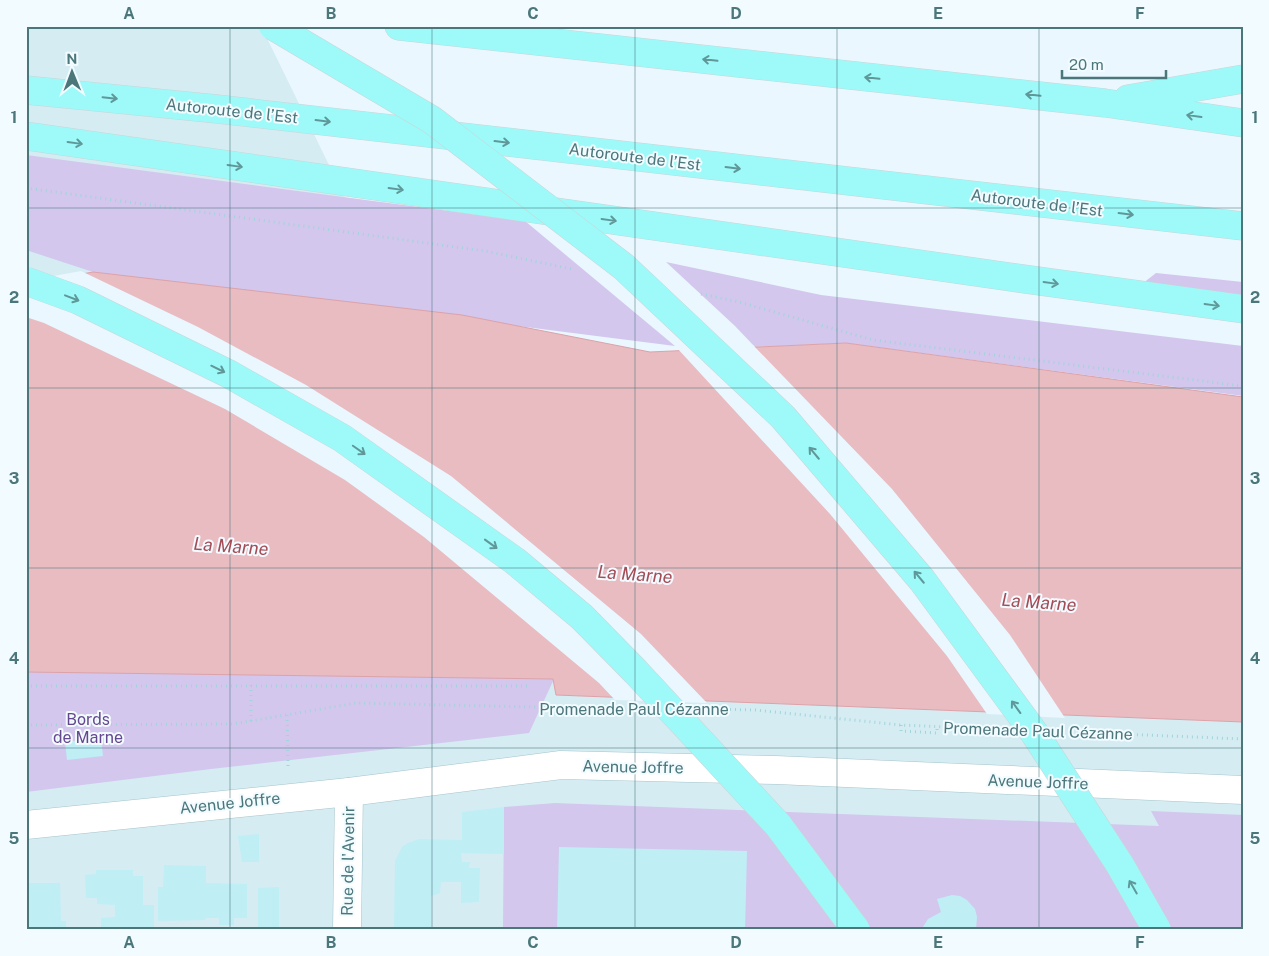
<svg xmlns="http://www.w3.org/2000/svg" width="1269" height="956" viewBox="0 0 1269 956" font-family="'Public Sans',sans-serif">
<rect width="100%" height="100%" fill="#eaf7fe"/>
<g fill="#d5ecf3">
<polygon points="26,26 261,26 399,308 26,284"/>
<polygon points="26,672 554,679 556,695 1243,722 1243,930 26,930"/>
</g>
<g fill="#d3c7ed">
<polygon points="26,155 525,221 675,346 93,272 26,250"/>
<polygon points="666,262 821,295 1243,346 1243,396 846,343 755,347 735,326"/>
<polygon points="1156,273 1243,282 1243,296 1142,284"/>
<polygon points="26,672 79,672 554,679 529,733 211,769 26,792"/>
<polygon points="555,803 1159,826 1151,811 1243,815 1243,930 503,930 504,807"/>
</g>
<polygon fill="#e9bcc2" stroke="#dca2a9" points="93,272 462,315 650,352 846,343 1243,397 1243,722 556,695 553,679 26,672 26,284"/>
<g fill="#eaf7fe">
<polygon points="81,271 198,327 306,385 451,476 641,634 707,703 615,700 599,683 424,537 345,480 225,409 44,323 26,317 26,281"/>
<polygon points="753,345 892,489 1010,635 1065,718 987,714 947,656 830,514 677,348"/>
</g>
<g fill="#c0eef5">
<polygon points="101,738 103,756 67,760 65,742"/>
<polygon points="504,807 504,854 461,853 462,862 470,862 469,868 480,868 479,902 461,903 461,882 441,882 440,893 431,896 431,930 394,930 395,861 402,847 408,843 419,839 462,840 462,812"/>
<polygon points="259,834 259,862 242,862 238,836"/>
<polygon points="559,847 747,851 745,930 557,930"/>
<polygon points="164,865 206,866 206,883 247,884 247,918 234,918 234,925 219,925 219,918 206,918 205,920 158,921 158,887 163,887"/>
<polygon points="96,870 133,870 133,876 143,876 143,905 154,905 154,930 101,930 101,918 115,917 115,905 97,904 97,898 86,898 85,875 96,874"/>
<polygon points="26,883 60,883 61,921 66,921 66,930 26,930"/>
<polygon points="279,887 279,930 258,930 258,888"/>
<polygon points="952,895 960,896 967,900 975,909 977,917 976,930 921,930 928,919 941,912 937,899"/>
</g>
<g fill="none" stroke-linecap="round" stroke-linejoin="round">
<g stroke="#a6c5cb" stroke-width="29">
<g id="street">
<polyline points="26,825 349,792 561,765 776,770 1243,790"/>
<polyline points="347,930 349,792"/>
</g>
</g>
<g stroke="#c9d6d7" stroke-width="29">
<g id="highway">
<polyline points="399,26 1105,103 1243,123"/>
<polyline points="26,90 217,109 1243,226"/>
<polyline points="1128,99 1243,79"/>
<polyline points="26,136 1003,276 1243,309"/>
</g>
</g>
<g stroke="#a2d4db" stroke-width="3" stroke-dasharray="1 4" stroke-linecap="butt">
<polyline points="26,188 485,251 572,269"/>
<polyline points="701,294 739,302 873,340 1243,386"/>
<polyline points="251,685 251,721"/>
<polyline points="26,686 531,686"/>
<polyline points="715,709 755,710 901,725 990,729"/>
<polyline points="287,715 288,767"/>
<polyline points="26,725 233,724 356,703 626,709"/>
<polyline points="901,725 901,731 937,733 937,727"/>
<polyline points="1072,732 1243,739"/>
</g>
<use href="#street" stroke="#fff" stroke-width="28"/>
<use href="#highway" stroke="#9efaf9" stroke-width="28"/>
<g stroke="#c9d6d7" stroke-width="29" stroke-linecap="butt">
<g id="highway-bridge">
<polyline points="273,26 432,120 624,267 783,417 922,580 1035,734 1120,865 1157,930"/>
<polyline points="26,281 78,300 229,374 342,438 515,561 582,617 636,672 778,825 856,930"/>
</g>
</g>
<use href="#highway-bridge" stroke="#9efaf9" stroke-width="28"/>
</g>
<defs><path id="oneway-shaft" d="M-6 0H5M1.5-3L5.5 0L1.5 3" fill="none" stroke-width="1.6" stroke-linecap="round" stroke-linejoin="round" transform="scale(1.25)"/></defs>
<g stroke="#60989a">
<use href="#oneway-shaft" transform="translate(710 60) rotate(-174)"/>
<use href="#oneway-shaft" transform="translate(872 78) rotate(-174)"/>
<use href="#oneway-shaft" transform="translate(1033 95) rotate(-174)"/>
<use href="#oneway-shaft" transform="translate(110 98) rotate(6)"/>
<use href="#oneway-shaft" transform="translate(1194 116) rotate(-172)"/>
<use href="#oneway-shaft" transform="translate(323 121) rotate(7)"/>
<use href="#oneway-shaft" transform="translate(502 142) rotate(7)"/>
<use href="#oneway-shaft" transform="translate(75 143) rotate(8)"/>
<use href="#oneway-shaft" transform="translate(235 166) rotate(8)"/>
<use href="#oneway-shaft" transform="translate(733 168) rotate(7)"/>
<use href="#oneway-shaft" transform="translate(396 189) rotate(8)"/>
<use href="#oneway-shaft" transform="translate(1126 214) rotate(7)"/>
<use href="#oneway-shaft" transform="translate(609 220) rotate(8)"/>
<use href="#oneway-shaft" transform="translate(1051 283) rotate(8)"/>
<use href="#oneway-shaft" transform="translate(72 298) rotate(21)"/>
<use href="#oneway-shaft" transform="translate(1212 305) rotate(8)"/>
<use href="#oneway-shaft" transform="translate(218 369) rotate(26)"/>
<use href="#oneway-shaft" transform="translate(359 450) rotate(35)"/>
<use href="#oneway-shaft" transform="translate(814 453) rotate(-130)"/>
<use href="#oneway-shaft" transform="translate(491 544) rotate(36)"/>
<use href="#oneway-shaft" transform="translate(919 577) rotate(-130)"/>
<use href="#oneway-shaft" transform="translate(1016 707) rotate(-126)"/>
<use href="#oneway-shaft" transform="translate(1133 887) rotate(-120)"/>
</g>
<path fill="none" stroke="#4b777b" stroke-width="1" stroke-opacity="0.55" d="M230 26V930M432 26V930M635 26V930M837 26V930M1039 26V930M26 208H1243M26 388H1243M26 568H1243M26 748H1243"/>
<g text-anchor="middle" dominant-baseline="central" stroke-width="4" stroke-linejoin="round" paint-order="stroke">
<g font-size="16" fill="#4b777b" stroke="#f2fbff">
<text transform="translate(232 111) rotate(6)">Autoroute de l’Est</text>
<text transform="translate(635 157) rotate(7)">Autoroute de l’Est</text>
<text transform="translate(1037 203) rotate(7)">Autoroute de l’Est</text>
<text x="634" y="709">Promenade Paul Cézanne</text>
<text transform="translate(1038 731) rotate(2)">Promenade Paul Cézanne</text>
<text transform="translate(633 767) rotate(1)">Avenue Joffre</text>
<text transform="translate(1038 782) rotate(2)">Avenue Joffre</text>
<text transform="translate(230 803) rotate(-6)">Avenue Joffre</text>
<text transform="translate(348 861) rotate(-89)">Rue de l'Avenir</text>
</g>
<g font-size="16" fill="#65478e" stroke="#f2fbff">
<text x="88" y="719">Bords<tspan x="88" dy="18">de Marne</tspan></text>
</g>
<g font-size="18" font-style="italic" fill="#a54b55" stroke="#f2fbff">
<text transform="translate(231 546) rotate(4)">La Marne</text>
<text transform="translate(635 574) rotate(4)">La Marne</text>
<text transform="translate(1039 602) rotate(4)">La Marne</text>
</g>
</g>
<rect width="1269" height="956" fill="none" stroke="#f2fbff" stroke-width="55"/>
<g transform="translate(72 72) rotate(359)" stroke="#f2fbff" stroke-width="4" paint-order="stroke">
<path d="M0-4L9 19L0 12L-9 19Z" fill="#4b777b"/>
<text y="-8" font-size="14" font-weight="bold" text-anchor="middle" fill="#4b777b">N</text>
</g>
<path d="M1062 70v8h104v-8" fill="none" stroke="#4b777b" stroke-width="2.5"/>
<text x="1069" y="70" font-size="15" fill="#4b777b" stroke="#f2fbff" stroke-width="4" paint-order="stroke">20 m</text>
<rect x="28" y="28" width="1214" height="900" fill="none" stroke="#4b777b" stroke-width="2"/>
<g font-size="16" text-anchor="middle" font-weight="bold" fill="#4b777b">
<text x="129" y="19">A</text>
<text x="331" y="19">B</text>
<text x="533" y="19">C</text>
<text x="736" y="19">D</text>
<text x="938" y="19">E</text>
<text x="1140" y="19">F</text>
<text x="14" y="123">1</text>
<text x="1255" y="123">1</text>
<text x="14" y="303">2</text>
<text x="1255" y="303">2</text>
<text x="14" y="484">3</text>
<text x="1255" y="484">3</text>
<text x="14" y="664">4</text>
<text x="1255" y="664">4</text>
<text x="14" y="844">5</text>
<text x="1255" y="844">5</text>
<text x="129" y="948">A</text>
<text x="331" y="948">B</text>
<text x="533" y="948">C</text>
<text x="736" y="948">D</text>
<text x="938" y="948">E</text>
<text x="1140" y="948">F</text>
</g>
</svg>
